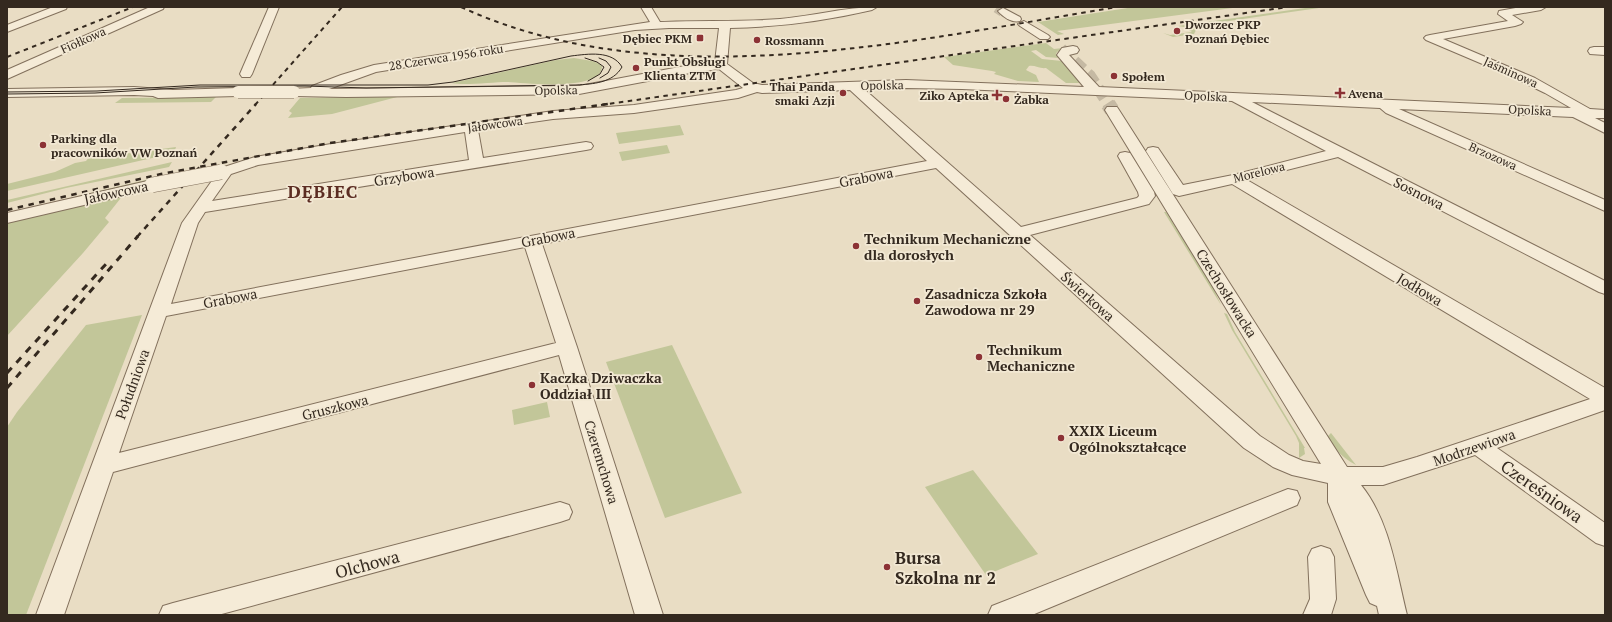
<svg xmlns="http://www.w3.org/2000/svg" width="1612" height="622" viewBox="0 0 1612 622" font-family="'PT Serif',serif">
<rect width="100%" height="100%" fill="#e9ddc4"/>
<g fill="#c2c699">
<polygon points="1134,7 1240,7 1057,31 1064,34 1058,35 1038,22"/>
<polygon points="1312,7 1326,7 1201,25 1198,26 1194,34 1173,37 1163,33 1170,35 1192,32 1184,27 1178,26"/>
<path d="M1046 43 1054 49 1063 48 1057 52 1056 54 1059 58 1046 57 1036 50 1031 51 1042 59 1062 61 1081 81 1080 83H1066L1046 68C1040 69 1035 65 1029 66L1026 70 1036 75 1039 82 1018 81 994 74 996 72 992 71 953 65 944 57Z"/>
<path d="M574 58 592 61 598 63 602 66C603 92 523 83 507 82 493 82 463 86 452 83L556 60Z"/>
<polygon points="401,96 332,114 288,118 292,113 289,111 300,98"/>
<polygon points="216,97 211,102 115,103 122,98"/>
<polygon points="680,125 684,135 619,144 616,133"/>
<polygon points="667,145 670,153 622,161 619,152"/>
<polygon points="176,147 174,153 7,191 7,184 55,172 75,163 86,161 90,156 132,153"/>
<polygon points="172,162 169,167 66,188 7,203 7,200"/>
<polygon points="158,177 157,179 7,216 7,213"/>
<polygon points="124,194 105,218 109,222 83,253 7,336 7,223"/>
<polygon points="1164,212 1166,212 1212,285 1221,305"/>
<polygon points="1224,313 1227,314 1235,332 1305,448 1304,448 1305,454 1299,458 1299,443 1296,436 1232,330"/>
<polygon points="142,315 26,615 7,615 7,427 17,412 86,325"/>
<polygon points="672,345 742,493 665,518 606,362"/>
<polygon points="547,402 550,417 514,425 512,410"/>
<path d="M1331 433 1356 465C1342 458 1335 449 1327 437Z"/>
<polygon points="973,470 1038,554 986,575 925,487"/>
</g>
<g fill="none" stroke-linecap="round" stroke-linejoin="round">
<g stroke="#c5b9a3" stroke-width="12" stroke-dasharray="12 6" stroke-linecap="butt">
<polyline points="997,7 1003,11"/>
<polyline points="1061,49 1090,76 1109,105"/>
</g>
<polyline stroke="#c5b9a3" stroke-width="15" stroke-dasharray="15 8" stroke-linecap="butt" points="1108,104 1112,110"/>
<g stroke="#82705c" stroke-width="2">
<g id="minor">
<polygon points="53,7 67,7 66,9 7,32 7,25"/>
<polygon points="150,7 164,7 163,9 7,79 7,70"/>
<polygon points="269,7 279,7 252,74 250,77 242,77 240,74"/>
<path d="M641 7H651L660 22C700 20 740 22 780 19 813 16 845 7 877 7L872 10C825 21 778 27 730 28L727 64 753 83 762 85 906 80 1084 87 1057 55 1062 48 1073 46 1077 47 1079 50 1077 53 1069 55 1099 87 1571 108 1545 93 1506 74 1426 40 1424 38 1426 36 1430 35 1508 21 1498 14 1499 11 1521 7H1546L1541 10 1512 15 1523 22 1521 24 1515 26 1443 39 1535 78 1590 109 1605 110V118H1595L1605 123V133L1573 117 1399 109 1605 200V211L1386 113 1380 108 1252 102 1605 281V294L1599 292 1338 157 1247 180 1605 388V410L1497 448 1605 523V546L1596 543 1475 455 1383 485H1361C1390 521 1396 571 1407 615H1379L1377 606 1370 603 1366 595 1328 502V483L1292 475 1273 467 1244 448 936 168 542 244 577 347 663 615H635L559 355 113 472 64 615H36L182 223 221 168 255 157 331 144 553 111 634 105 736 90 743 88 719 69 690 73 579 94 346 97 294 96 289 95 288 92 289 89 311 88 312 86 341 75 374 65 650 22ZM669 28H719L715 62 690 65 579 86 329 89 376 72 635 30ZM906 88 962 89 1232 101 1326 151 1233 175 1183 185 1158 148 1153 147 1148 148 1146 151 1173 194 1179 196 1232 184 1590 399 1417 457 1383 467H1347L1119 110 1117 107H1107L1105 110 1321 464 1303 461 1289 455 1260 436 1030 235 1149 204 1155 196 1154 192 1130 153 1125 152 1120 153 1118 156 1138 192 1139 196 1137 198 1021 227 864 89ZM850 90 927 161 171 304 198 223 205 212 586 150 591 149 593 146 591 143 586 142 483 158 478 130 553 119 634 113 738 98 757 92 762 93ZM465 132 469 160 212 201 231 174 258 165ZM525 247 556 343 119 453 166 316Z"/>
<path d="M1003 8 1020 17 1021 19 1020 21C1012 23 1003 17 998 11Z"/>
<polygon points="1024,21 1048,35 1050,37 1048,39 1040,39 1020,26 1018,24"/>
<polygon points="1594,47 1605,47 1605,55 1590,54 1588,51 1590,48"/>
<polygon points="134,87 173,90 238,88 243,89 244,92 243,95 238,96 158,98 153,96 134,95 7,97 7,89"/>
<polygon points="152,180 157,182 160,185 157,188 7,223 7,213"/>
<polygon points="1288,489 1297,491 1300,498 1297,505 1032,615 988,615 992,606"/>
<polygon points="560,502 569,505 572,512 569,519 560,522 218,615 159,615 163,606 173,603"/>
<polygon points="1321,546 1330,549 1334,557 1336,599 1331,615 1303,615 1310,599 1308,557 1312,549"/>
</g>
</g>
<use href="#minor" fill="#f5ebd7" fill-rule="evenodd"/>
<g stroke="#34291f" stroke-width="1">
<polyline points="585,58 597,62 604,67 600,74 588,81"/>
<polyline points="599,58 606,61 611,67 608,73 600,78"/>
<path d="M7 92 97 91 200 85H428L453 82 571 56C588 54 612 50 622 67 613 83 593 84 576 85L366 88 305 86 196 87 95 93 7 94"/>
</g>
<g stroke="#34291f" stroke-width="2" stroke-dasharray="4.5 4.5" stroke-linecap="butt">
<path d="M461 7C661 99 909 41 1117 7"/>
<polyline points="7,57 133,7"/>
<polyline points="255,105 342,7"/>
<polyline points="601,105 1288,7"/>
</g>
<g stroke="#34291f" stroke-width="2.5" stroke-dasharray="5.5 5.5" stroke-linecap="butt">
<polyline points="7,210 161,174 330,143 608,104"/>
<polyline points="137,237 256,104"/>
</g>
<g stroke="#34291f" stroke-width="3" stroke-dasharray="7 7" stroke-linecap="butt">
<polyline points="7,373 106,264"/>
<polyline points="7,388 138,236"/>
</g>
<g stroke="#82705c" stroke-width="13" stroke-linecap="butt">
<polyline id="minor-bridge-far1" points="238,92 294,92"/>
</g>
<g stroke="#82705c" stroke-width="16" stroke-linecap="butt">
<polyline id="minor-bridge" points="152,185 221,172"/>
</g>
<use href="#minor-bridge-far1" stroke="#f5ebd7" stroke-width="12"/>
<use href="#minor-bridge" stroke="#f5ebd7" stroke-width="15"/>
</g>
<g fill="#8c3235" stroke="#f2e8d3" stroke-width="1.5">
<circle cx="1177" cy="31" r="4"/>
<rect x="696" y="34" width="8" height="8" rx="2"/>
<circle cx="757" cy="40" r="4"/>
<circle cx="636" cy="68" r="4"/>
<circle cx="1114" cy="76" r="4"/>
<circle cx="843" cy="93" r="4"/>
<path d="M1338 87h4v4h4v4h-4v4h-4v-4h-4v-4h4z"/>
<path d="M995 89h4v4h4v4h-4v4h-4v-4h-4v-4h4z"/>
<circle cx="1006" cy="99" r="4"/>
<circle cx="43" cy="145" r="4"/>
<circle cx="856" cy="246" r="4"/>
<circle cx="917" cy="301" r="4"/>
<circle cx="979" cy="357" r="4"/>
<circle cx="532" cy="385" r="4"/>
<circle cx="1061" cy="438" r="4"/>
<circle cx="887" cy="567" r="4"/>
</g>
<g text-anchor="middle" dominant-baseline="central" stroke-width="3.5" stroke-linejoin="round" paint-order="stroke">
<g font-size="12" font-weight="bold" fill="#34291f" stroke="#f2e8d3" text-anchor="start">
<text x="1185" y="24">Dworzec PKP<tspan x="1185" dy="14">Poznań Dębiec</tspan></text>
<text x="692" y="38" text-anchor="end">Dębiec PKM</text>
<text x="765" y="40">Rossmann</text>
<text x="644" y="61">Punkt Obsługi<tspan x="644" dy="14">Klienta ZTM</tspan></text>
<text x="1122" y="76">Społem</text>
<text x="835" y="86" text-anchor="end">Thai Panda<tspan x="835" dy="14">smaki Azji</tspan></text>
<text x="1348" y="93">Avena</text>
<text x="989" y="95" text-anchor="end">Ziko Apteka</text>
<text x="1014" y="99">Żabka</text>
<text x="51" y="138">Parking dla<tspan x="51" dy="14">pracowników VW Poznań</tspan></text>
</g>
<g font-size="12" fill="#34291f" stroke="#f2e8d3">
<text transform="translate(83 40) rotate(-24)">Fiołkowa</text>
<text transform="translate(446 57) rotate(-9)">28 Czerwca 1956 roku</text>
<text transform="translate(1511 72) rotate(24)">Jaśminowa</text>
<text transform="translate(882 85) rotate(-1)">Opolska</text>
<text transform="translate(556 90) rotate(-1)">Opolska</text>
<text transform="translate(1206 96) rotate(3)">Opolska</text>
<text transform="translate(1530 110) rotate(3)">Opolska</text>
<text transform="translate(495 124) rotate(-8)">Jałowcowa</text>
<text transform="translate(1493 156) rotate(24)">Brzozowa</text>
<text transform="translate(1259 172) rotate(-14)">Morelowa</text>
</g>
<g font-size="14" fill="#34291f" stroke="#f2e8d3">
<text transform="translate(404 176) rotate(-9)">Grzybowa</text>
<text transform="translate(866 177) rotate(-11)">Grabowa</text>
<text transform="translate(116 192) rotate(-12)">Jałowcowa</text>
<text transform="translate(1419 193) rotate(27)">Sosnowa</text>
<text transform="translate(548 237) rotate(-11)">Grabowa</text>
<text transform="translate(1420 289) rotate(31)">Jodłowa</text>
<text transform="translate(1227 293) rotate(58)">Czechosłowacka</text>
<text transform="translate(1088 296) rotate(42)">Świerkowa</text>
<text transform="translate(230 298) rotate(-11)">Grabowa</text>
<text transform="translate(132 384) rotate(-70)">Południowa</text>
<text transform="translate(335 407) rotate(-14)">Gruszkowa</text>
<text transform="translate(1474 447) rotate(-19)">Modrzewiowa</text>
<text transform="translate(602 462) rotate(73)">Czeremchowa</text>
</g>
<g font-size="14" font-weight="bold" fill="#34291f" stroke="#f2e8d3" text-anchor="start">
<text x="864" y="238">Technikum Mechaniczne<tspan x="864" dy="16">dla dorosłych</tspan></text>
<text x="925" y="293">Zasadnicza Szkoła<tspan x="925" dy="16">Zawodowa nr 29</tspan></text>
<text x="987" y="349">Technikum<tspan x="987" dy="16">Mechaniczne</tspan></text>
<text x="540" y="377">Kaczka Dziwaczka<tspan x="540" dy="16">Oddział III</tspan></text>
<text x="1069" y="430">XXIX Liceum<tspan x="1069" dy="16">Ogólnokształcące</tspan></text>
</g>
<g font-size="17" fill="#34291f" stroke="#f2e8d3">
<text transform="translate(1542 491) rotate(35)">Czereśniowa</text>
<text transform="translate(367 564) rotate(-15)">Olchowa</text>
</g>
<g font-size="17" font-weight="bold" fill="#34291f" stroke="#f2e8d3" text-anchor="start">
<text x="895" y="557">Bursa<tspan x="895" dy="20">Szkolna nr 2</tspan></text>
</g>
<g font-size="18" font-weight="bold" letter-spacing="1" fill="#5c2d23" stroke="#f2e8d3">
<text x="323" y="191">DĘBIEC</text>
</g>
</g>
<rect width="1612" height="622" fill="none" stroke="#34291f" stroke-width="16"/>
</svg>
